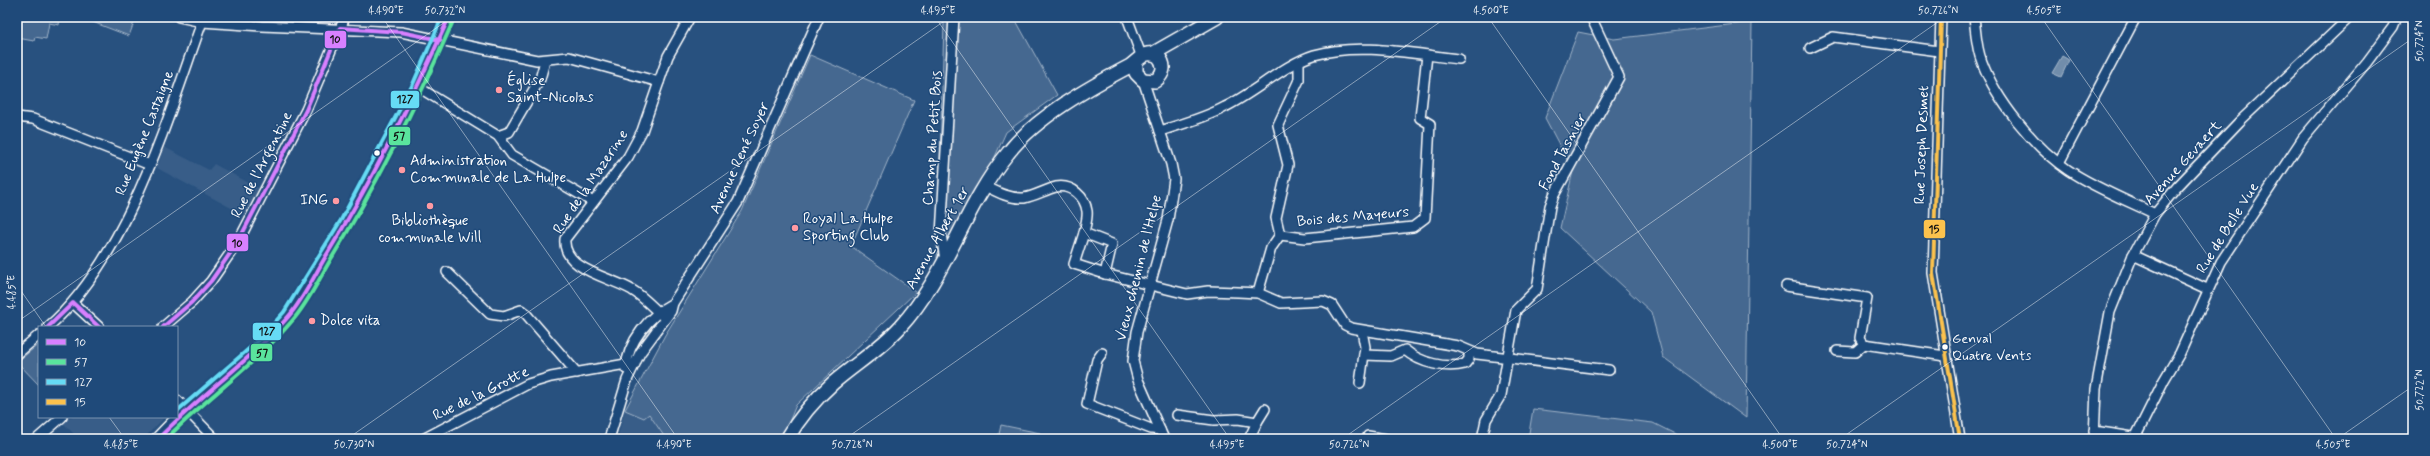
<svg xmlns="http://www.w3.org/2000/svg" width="2430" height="456" viewBox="0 0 2430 456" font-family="Mynerve,sans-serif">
<rect width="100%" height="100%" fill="#28517f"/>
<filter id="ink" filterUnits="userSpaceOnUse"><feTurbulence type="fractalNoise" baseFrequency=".025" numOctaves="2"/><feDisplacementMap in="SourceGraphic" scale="8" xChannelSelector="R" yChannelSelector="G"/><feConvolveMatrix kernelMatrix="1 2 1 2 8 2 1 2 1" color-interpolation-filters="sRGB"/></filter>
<g filter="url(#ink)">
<g fill="#375d88">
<polygon points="164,147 209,170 214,164 260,189 246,216 157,168"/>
<polygon points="625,410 642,415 649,414 666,439 617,439"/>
<polygon points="68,417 165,417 143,439 79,439 62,422"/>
</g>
<g fill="#446890" stroke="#a2b4c8">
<polygon points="17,17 60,17 59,25 49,23 46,39 35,37 34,41 17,38"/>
<polygon points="86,17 136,17 129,36 85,19"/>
<polygon points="941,17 1014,17 1057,95 1006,132 994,159 937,258 944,22"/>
<polygon points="1752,22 1746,418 1663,357 1651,312 1560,228 1573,171 1545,118 1578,32 1614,39"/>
<polygon points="810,55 914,100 851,246 916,292 796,405 782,439 666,439 649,414 644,418 625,410 665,335 742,211"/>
<polygon points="39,344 39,385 17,362"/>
<polygon points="1533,409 1653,423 1685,439 1528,439"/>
<polygon points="1001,425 1040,433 1039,439 998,439"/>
</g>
<polygon fill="#718dab" stroke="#aabbcd" points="2062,56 2069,60 2061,77 2052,73"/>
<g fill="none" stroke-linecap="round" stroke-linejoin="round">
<g stroke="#fff" stroke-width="12">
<g id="minor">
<polyline points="179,17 202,22 262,26 401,32 537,60 569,57 659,82"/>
<polyline points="1127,17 1141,55"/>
<polyline points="1941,17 1933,273 1960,439"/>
<path d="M1974 17C1976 32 1976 48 1982 62 1996 100 2034 147 2068 170 2095 188 2126 200 2155 214"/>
<polyline points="1810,48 1833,37 1939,51"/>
<polyline points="1143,80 1171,164 1174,179 1168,220 1137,332 1133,361 1138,380 1164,439"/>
<polyline points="418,87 498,136 512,155 593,202"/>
<polyline points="17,117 33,119 150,165"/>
<path d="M1160 131C1182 124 1205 118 1225 107 1254 93 1285 64 1314 55 1359 42 1413 54 1459 59"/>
<polyline points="498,136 509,132 540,79 545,61"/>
<polyline points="2059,163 2136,17"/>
<path d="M985 186C997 192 1010 199 1024 198 1035 196 1045 190 1056 187 1072 184 1085 197 1087 211 1088 218 1085 226 1084 233L1112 244 1105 274 1187 294 1208 291 1238 292 1258 293 1281 303 1323 301 1332 305 1345 325 1351 328 1458 346 1477 354 1609 370"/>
<polyline points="1084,233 1074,264 1105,274"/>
<polyline points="1280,235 1305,238 1413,227 1425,218 1430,124 1420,118 1427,55"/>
<polyline points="2133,255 2207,289"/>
<polyline points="945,260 941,234 954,17"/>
<polyline points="447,272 490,314 504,316 521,310 526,314 577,373"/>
<polyline points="1786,286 1867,298 1860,338 1864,344 1945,356"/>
<polyline points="1258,293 1271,248 1280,235 1276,218 1288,165 1278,125 1299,80 1299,62"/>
<polyline points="73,303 99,327"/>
<path d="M665 318C654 309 644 297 632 290 611 277 562 270 565 239L628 157 642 131 668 56 690 17"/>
<path d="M48 327C128 257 167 119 202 22"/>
<polyline points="163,327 192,302 211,281 238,242 306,110 345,17"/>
<polyline points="1837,351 1855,352 1864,344"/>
<polyline points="1102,353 1097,360 1087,404 1151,429 1160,430"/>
<polyline points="17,354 39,335"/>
<path d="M1364 355 1391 356 1405 350C1420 363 1446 369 1465 364L1469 359V352"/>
<path d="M626 369C627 342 650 315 673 303"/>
<polyline points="1360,383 1365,347 1362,331"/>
<polyline points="177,400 215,439"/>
<polyline points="1177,415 1214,420 1238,419 1257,422 1265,409"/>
<polyline points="2094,431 2133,437 2136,436 2164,380 2180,353 2221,262 2303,138 2367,62 2393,27 2397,17"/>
<polyline points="1368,436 1386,439"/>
<polyline points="37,439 62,417"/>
<polyline points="423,439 528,384 551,377 626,364 635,364"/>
<polyline points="609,439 627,380 640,353 671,311 673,303 738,202 819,17"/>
<polyline points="1249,439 1257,422"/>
<polyline points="1482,439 1486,420 1501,395 1516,310 1537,289 1550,206 1554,195 1619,77 1591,17"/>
<polyline points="2094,439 2096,389 2110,312 2133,255 2155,214 2177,187 2240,121 2350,17"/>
</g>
</g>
<g stroke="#fff" stroke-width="16">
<g id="secondary">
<polyline points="1154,53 1217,17"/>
<polyline points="158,439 186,410 263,344 289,316 346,223 418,87 449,17"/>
<path d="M787 439C799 418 814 400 833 383 855 364 880 349 900 327 947 276 964 206 1008 153 1036 117 1090 87 1130 66 1140 59 1145 49 1158 56 1166 65 1164 74 1155 81L1143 80 1136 73V62"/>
</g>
</g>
<use href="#minor" stroke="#1f4a7a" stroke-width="9"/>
<use href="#secondary" stroke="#1f4a7a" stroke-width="13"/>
<g stroke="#1f4a7a" stroke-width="7">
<g id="bus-1">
<polyline points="48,327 73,303 99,327"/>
<polyline points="163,327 192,302 211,281 238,242 306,110 340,28 401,32 440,40"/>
<path d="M158 439C199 396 249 362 288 317 303 300 314 276 326 256 373 179 413 99 449 17"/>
</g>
</g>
<g stroke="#1f4a7a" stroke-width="7">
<path id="bus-2" d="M166 439C206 398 255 365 292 321 308 303 319 279 331 259 378 183 418 102 454 19"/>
</g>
<g stroke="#1f4a7a" stroke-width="7">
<polyline id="bus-3" points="177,411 259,340 284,312 341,220 413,84 442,17"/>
</g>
<g stroke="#1f4a7a" stroke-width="7">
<polyline id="bus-4" points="1941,17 1933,273 1960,439"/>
</g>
<use href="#bus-1" stroke="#d880ff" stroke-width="4"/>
<use href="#bus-2" stroke="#5ae49d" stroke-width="4"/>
<use href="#bus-3" stroke="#66dbf5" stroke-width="4"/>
<use href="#bus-4" stroke="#fcc24d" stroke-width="4"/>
</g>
</g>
<path fill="none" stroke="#fff" stroke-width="1" stroke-opacity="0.45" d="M382 17 678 439M935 17 1230 439M1488 17 1783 439M2041 17 2336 439M17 285 46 327M17 322 452 17M109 417 125 439M347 439 950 17M845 439 1447 17M1342 439 1945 17M1840 439 2413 38M2337 439 2413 386"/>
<g fill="#ff9aa2" stroke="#1f4a7a" stroke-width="1.5">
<circle cx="499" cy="90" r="4"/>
<circle cx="402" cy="170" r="4"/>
<circle cx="336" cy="201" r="4"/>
<circle cx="430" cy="206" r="4"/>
<circle cx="795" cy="228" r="4"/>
<circle cx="312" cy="321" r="4"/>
</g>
<g fill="#fff" stroke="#1f4a7a" stroke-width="1.5">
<circle cx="377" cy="153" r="3.5"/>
<circle cx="1945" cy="347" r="3.5"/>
</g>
<g text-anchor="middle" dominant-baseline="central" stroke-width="3" stroke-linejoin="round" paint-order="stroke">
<g font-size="14" fill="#fff" stroke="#1f4a7a" text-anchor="start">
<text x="1952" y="339">Genval<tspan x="1952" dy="17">Quatre Vents</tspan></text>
</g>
<g font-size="15" fill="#fff" stroke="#1f4a7a" text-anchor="start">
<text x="507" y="81">Église<tspan x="507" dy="17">Saint-Nicolas</tspan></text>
<text x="410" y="161">Administration<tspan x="410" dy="17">Communale de La Hulpe</tspan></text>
<text x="328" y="201" text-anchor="end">ING</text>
<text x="803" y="219">Royal La Hulpe<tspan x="803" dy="17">Sporting Club</tspan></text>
<text x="430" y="221" text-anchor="middle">Bibliothèque<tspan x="430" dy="17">communale Will</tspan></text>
<text x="320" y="321">Dolce vita</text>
</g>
<g font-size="15" fill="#fff" stroke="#1f4a7a">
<text transform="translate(145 133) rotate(-68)">Rue Eugène Castaigne</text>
<text transform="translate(933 138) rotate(-86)">Champ du Petit Bois</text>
<text transform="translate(1922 145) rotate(-88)">Rue Joseph Desmet</text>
<text transform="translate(1563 152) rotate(-62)">Fond Tasnier</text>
<text transform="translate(740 158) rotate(-65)">Avenue René Soyer</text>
<text transform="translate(2183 163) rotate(-48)">Avenue Gevaert</text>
<text transform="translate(262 165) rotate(-63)">Rue de l'Argentine</text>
<text transform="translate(591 182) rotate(-56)">Rue de la Mazerine</text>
<text transform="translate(1353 217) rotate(-5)">Bois des Mayeurs</text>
<text transform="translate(2228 228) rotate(-58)">Rue de Belle Vue</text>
<text transform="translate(938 238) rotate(-61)">Avenue Albert 1er</text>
<text transform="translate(1139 268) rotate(-76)">Vieux chemin de l'Helpe</text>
<text transform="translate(481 394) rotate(-26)">Rue de la Grotte</text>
</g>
</g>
<g stroke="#1f4a7a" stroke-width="1.5">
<rect x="324" y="30" width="23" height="19" rx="4" fill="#d880ff"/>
<rect x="390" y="90" width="30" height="19" rx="4" fill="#66dbf5"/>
<rect x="388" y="126" width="23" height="20" rx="4" fill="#5ae49d"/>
<rect x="1923" y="219" width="23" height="20" rx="4" fill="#fcc24d"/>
<rect x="226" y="233" width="23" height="19" rx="4" fill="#d880ff"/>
<rect x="252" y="322" width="30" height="19" rx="4" fill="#66dbf5"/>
<rect x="250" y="343" width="23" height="19" rx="4" fill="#5ae49d"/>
</g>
<g font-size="11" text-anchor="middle" font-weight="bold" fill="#111">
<text x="335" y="43">10</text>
<text x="405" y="103">127</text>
<text x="399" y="140">57</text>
<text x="1934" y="233">15</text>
<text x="237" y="247">10</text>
<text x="267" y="335">127</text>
<text x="262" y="357">57</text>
</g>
<rect width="2430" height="456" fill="none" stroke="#1f4a7a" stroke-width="44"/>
<rect x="38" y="326" width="140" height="92" fill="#1f4a7a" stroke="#7992af"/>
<rect x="46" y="339" width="20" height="6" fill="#d880ff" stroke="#7992af"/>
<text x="74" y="346" font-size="12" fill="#ffffff">10</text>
<rect x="46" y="359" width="20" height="6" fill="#5ae49d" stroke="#7992af"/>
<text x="74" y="366" font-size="12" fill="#ffffff">57</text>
<rect x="46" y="379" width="20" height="6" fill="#66dbf5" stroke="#7992af"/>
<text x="74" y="386" font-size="12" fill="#ffffff">127</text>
<rect x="46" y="399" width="20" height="6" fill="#fcc24d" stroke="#7992af"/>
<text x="74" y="406" font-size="12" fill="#ffffff">15</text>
<rect x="22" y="22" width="2386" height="412" fill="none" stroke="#fff" stroke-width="1.5"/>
<g font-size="10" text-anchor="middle" fill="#fff">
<text x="386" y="14">4.490°E</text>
<text x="445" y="14">50.732°N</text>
<text x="938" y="14">4.495°E</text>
<text x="1491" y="14">4.500°E</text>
<text x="1938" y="14">50.726°N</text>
<text x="2044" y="14">4.505°E</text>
<text transform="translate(2419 41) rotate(-90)" y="4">50.724°N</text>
<text transform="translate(11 292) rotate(-90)" y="4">4.485°E</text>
<text transform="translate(2419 390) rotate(-90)" y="4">50.722°N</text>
<text x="121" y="448">4.485°E</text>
<text x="354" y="448">50.730°N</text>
<text x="674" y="448">4.490°E</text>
<text x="852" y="448">50.728°N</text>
<text x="1227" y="448">4.495°E</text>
<text x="1349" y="448">50.726°N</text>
<text x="1780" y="448">4.500°E</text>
<text x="1847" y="448">50.724°N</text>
<text x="2333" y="448">4.505°E</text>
</g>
</svg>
